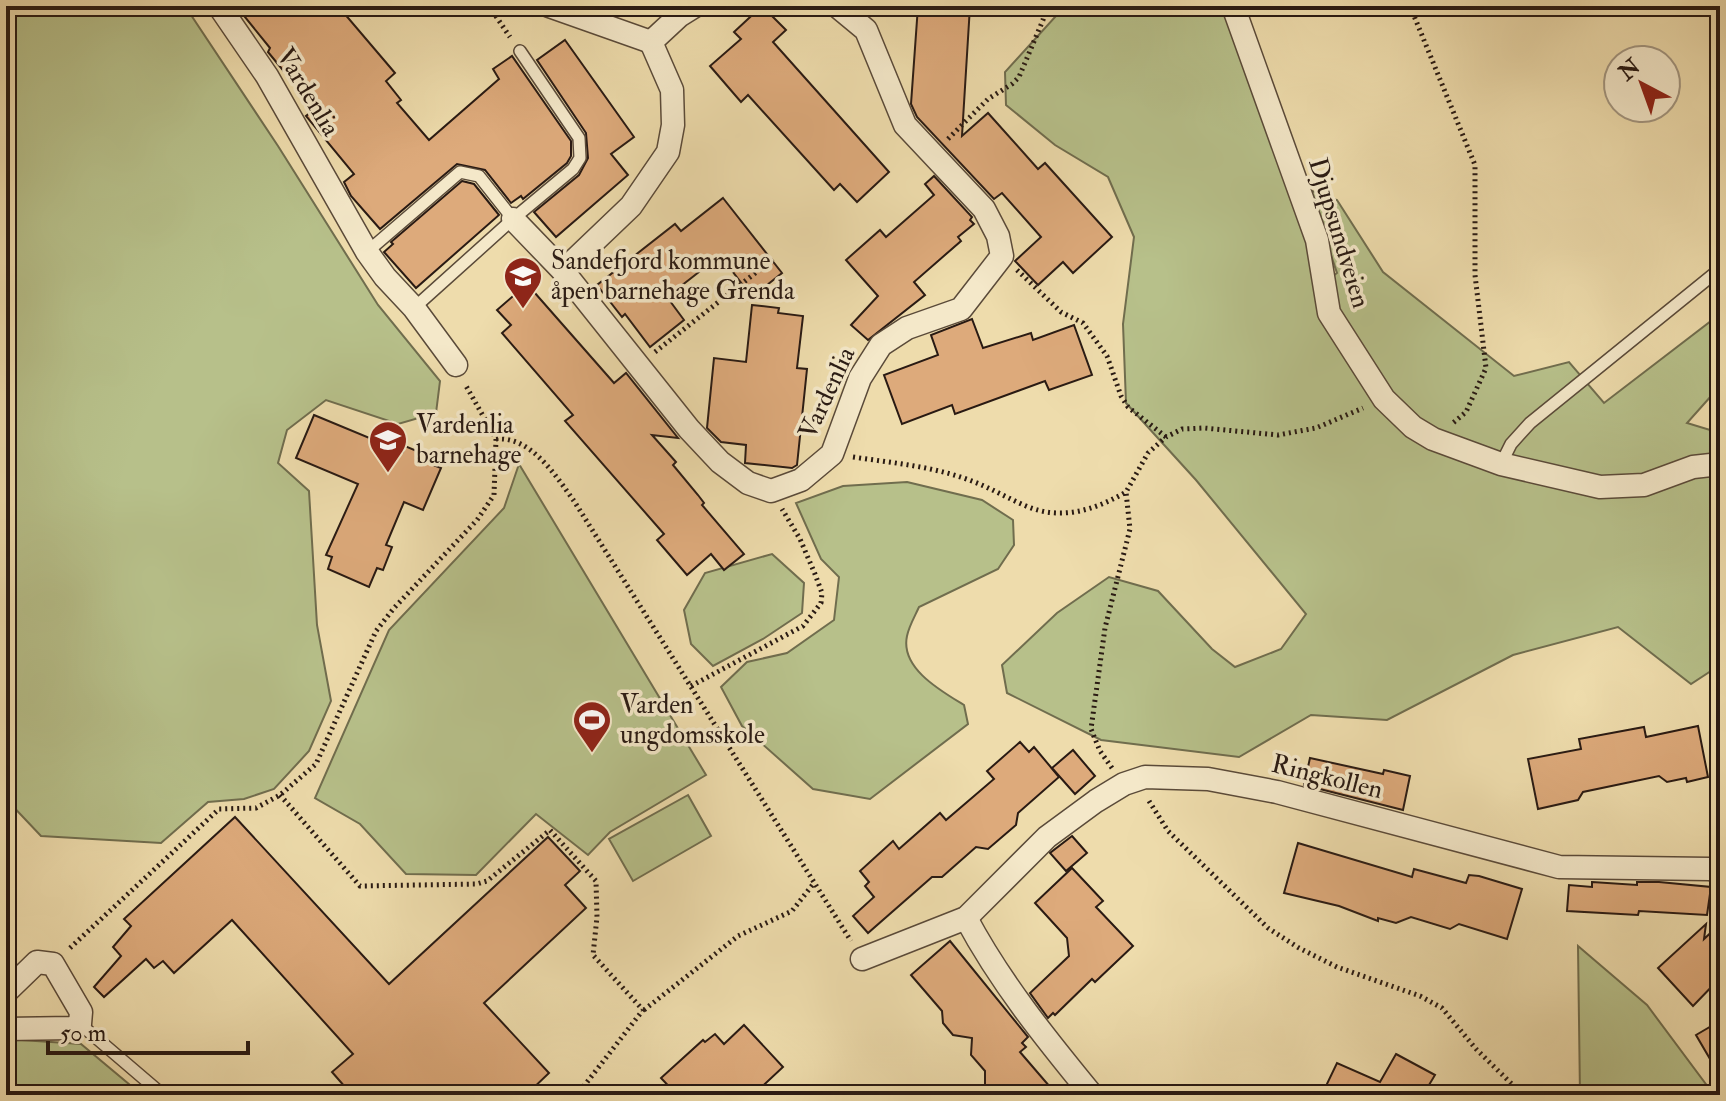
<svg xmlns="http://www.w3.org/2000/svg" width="1726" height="1101" viewBox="0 0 1726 1101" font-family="'IM FELL Double Pica',serif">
<rect width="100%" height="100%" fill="#eedcac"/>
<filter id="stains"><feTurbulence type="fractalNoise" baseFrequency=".0025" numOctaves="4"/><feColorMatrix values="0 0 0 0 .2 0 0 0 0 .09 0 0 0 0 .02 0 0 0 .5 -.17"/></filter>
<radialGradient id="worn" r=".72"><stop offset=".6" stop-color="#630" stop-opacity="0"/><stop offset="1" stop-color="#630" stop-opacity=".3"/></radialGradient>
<g fill="#b7c08a" stroke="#706d4e" stroke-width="2">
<polygon points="6,6 185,6 278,146 378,305 440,381 436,413 398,424 326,400 287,430 278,463 309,491 317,625 331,701 309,751 274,789 244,799 208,802 161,843 41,836 6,799"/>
<polygon points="1065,6 1224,6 1324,283 1337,273 1309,190 1337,200 1383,272 1514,376 1569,362 1604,403 1711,321 1720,326 1720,386 1687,423 1720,433 1720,549 1717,555 1720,565 1720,665 1691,684 1618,627 1513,655 1387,720 1311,715 1239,757 1101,740 1007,693 1002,665 1057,613 1109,577 1158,591 1212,649 1235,667 1281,649 1306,614 1196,480 1126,403 1123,324 1134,237 1108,177 1055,145 1006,105 1005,72"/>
<polygon points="519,464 706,775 610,832 588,855 536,814 476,875 406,874 360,824 315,798 389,630 504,508"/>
<path d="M907 482 982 500 1013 520 1014 545 998 569 919 607C915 616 909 626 907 636 900 668 941 691 964 705L968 724 870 799 813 789 742 726 721 687 747 662 787 653 834 620 839 577 821 559 796 503 843 486Z"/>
<polygon points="772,554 804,583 802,613 763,639 713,666 691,644 684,610 705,573"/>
<polygon points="688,795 711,836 633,881 609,839"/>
<polygon points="1578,946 1647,1005 1714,1095 1580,1095"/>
<polygon points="6,1039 81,1044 142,1095 6,1095"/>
</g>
<g fill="#ddaa7b" stroke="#291a13" stroke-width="2">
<polygon points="236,6 338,6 395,73 386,81 401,100 397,103 429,140 499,79 493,69 512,56 571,141 571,156 567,163 523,199 521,196 511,203 485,170 457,164 380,229 351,196 344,182 354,174 306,116 315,109 268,52 270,48"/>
<polygon points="762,6 786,30 773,42 889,172 857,202 840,184 834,190 748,95 741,102 710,66 741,39 734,32"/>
<polygon points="918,6 970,6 962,136 988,113 1038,169 1045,163 1112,237 1073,273 1063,262 1038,285 1015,261 1041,237 1002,193 994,199 917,117 911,104"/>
<polygon points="565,40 634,137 611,154 628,175 556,237 534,212 579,175 588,158 586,133 537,60"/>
<polygon points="934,176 972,217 970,220 974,224 958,237 961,241 914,282 925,295 868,340 851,325 878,296 846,260 880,230 886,237 934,195 925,184"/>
<polygon points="462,181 474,184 499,215 416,288 384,252 393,244 391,242"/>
<polygon points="723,198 782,273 752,297 726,263 720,268 713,261 667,297 684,320 650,347 625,314 622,317 597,285 675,224 681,231"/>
<polygon points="527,284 614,383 626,373 678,438 652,435 676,462 673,465 698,495 704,503 702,505 744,554 724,570 711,554 687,575 657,540 664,534 565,421 573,415 502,333 511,325 497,310"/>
<polygon points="752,305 779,308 778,313 803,316 797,368 807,369 797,465 792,468 745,463 746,445 721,442 707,428 714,358 746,362"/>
<polygon points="972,319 983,348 1031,333 1033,340 1074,325 1092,375 1049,390 1045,381 955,414 952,405 902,424 884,375 938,355 931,335"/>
<polygon points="314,415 403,452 405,446 431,457 428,463 441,468 423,510 404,502 386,545 392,547 383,570 377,568 369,587 328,569 332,557 326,555 358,484 296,458"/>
<polygon points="1698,726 1708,777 1687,782 1686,778 1667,782 1659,776 1583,792 1578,800 1538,809 1528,759 1581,749 1579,739 1644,727 1646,737"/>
<polygon points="1020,742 1029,752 1034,747 1059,777 1018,813 1016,825 988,849 976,847 942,877 932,877 868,933 853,916 874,897 865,886 869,882 860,871 893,841 899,849 940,813 946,820 994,779 987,771"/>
<polygon points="1073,750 1095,776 1075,794 1052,768"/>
<polygon points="1310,758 1383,774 1384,770 1410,776 1403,810 1304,785"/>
<polygon points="235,817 389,984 548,837 580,871 565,885 586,908 484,1003 549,1073 526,1095 352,1095 332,1072 353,1054 232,920 174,973 163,961 154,968 146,959 104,997 94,987 121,956 113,947 131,926 124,919"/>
<polygon points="1072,836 1087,853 1066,871 1050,853"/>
<polygon points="1298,843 1412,877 1414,869 1466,883 1469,875 1479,876 1522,889 1507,939 1459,924 1450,929 1411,917 1396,923 1378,918 1378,921 1339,906 1284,893"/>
<polygon points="1072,868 1103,901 1096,907 1133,946 1095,982 1092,979 1055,1015 1053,1013 1048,1018 1030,993 1069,956 1067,938 1035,903"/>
<polygon points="1592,882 1637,885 1637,882 1659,882 1711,887 1707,915 1639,911 1638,915 1567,911 1569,885 1592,887"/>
<polygon points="1706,924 1704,939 1720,924 1720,978 1693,1006 1658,968"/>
<polygon points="950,941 1028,1037 1022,1043 1026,1047 1020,1052 1057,1095 992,1095 985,1086 985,1071 971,1055 972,1038 953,1035 943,1023 942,1011 911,975"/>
<polygon points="1720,1021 1720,1076 1696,1035"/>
<polygon points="744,1025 783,1067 753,1095 677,1095 661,1078 703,1040 705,1042 715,1034 724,1044"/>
<polygon points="1396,1054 1435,1075 1423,1095 1339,1095 1325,1088 1337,1063 1380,1082"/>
</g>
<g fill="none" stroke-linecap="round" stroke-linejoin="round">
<g stroke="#5a4a39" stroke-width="14">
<g id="service">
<polyline points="367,252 460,172 479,176 513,219"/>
<polyline points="414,308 513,219 573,169 580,158 579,138 520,51"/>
<polyline points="1501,464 1511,444 1530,423 1720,269"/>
<polyline points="80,1024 163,1095"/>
</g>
</g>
<g stroke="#5a4a39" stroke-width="25">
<g id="minor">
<polyline points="219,6 267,76 367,252 385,277 414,308 456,365"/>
<polyline points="549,6 651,42"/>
<polyline points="1233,6 1317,240 1329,313 1384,399 1413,427 1433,439 1501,464 1600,487 1644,485 1693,467 1720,464"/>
<polyline points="513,219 563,271 689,429 720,462 748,483 771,491 801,480 832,454 860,378 881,345 907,328 961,309 1002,256 998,236 984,209 905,125 866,30 837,6"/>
<polyline points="563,271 631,206 668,152 673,125 672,90 651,42 679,16 695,6"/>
<path d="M966 918C1000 982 1046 1039 1092 1095"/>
<polyline points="862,959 966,918 1047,837 1096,801 1124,784 1145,777 1208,779 1277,792 1559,867 1710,869 1720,872"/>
<polyline points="6,992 37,962 53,964 81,1012 80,1024 72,1028 6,1029"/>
</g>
</g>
<g stroke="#291a13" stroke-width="5" stroke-dasharray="2 4" stroke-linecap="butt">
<polyline points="489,6 510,37"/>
<polyline points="1410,6 1475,165 1475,275 1486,368 1466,412 1453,423"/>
<polyline points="948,139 988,99 1012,84 1019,77 1043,20 1046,6"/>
<polyline points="1017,270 1061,312 1083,323 1107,356 1121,396 1128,407 1166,437"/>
<polyline points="655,352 773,259"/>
<path d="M496 439C531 436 556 476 574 501L851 941"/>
<path d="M853 457C893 463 931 466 969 480 989 487 1007 498 1026 506 1061 521 1095 510 1126 492"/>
<polyline points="691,686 803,626 821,603 822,593 815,574 800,539 782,509"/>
<polyline points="1112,768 1100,751 1091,729 1105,628 1130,529 1126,492 1148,453 1166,437 1182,429 1204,428 1278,435 1316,428 1363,408"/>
<polyline points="280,795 360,886 477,884 487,881 550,830 596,881 597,917 593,955 643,1010 577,1095"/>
<polyline points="1149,801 1168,831 1268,928 1299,948 1337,967 1420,996 1442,1008 1476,1049 1523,1095"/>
<polyline points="70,948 219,809 256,808 280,795 316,764 376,631 394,608 477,520 494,495 496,439 465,384"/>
<polyline points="644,1010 738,936 792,911 814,883"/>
</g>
<use href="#service" stroke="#f4e8c9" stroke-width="11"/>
<use href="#minor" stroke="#f4e8c9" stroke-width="22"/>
</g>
<defs>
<g id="school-pin" transform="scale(2)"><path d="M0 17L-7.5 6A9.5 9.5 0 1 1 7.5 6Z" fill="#8f2418" stroke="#f4e8c9"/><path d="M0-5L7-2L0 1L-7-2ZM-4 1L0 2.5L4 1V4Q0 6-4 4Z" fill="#fff"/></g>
<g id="stadium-pin" transform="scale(2)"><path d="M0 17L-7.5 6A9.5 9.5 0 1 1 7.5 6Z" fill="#8f2418" stroke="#f4e8c9"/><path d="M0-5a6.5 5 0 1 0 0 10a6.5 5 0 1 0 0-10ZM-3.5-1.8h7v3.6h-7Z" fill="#fff"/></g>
</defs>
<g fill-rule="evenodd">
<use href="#school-pin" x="523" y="276"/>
<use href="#school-pin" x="388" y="440"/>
<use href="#stadium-pin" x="592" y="720"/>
</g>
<g text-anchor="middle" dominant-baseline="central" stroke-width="7" stroke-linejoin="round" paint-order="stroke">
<g font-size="26" fill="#291a13" stroke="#f4e8c9">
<text transform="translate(308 92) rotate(59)">Vardenlia</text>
<text transform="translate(1339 233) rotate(73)">Djupsundveien</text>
<text transform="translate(827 393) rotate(-65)">Vardenlia</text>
<text transform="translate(1327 777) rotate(14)">Ringkollen</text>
</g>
<g font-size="26" fill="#291a13" stroke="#f4e8c9" text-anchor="start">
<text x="551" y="261">Sandefjord kommune<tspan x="551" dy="30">åpen barnehage Grenda</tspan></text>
<text x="416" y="425">Vardenlia<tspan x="416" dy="30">barnehage</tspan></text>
<text x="620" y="705">Varden<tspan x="620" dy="30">ungdomsskole</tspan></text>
</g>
</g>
<rect width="1726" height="1101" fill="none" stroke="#eedcac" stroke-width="32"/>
<rect x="8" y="8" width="1710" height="1085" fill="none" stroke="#291a13" stroke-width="4"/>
<rect x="16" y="16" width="1694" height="1069" fill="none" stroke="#291a13" stroke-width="2"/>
<g transform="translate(1642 84) rotate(319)"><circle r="38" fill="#f4e8c9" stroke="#a39680" stroke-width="2"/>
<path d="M0-6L14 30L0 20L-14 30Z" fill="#8f2418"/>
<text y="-12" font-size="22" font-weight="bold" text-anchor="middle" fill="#291a13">N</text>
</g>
<path d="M48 1041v12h200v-12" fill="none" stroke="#291a13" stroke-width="4"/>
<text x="60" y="1041" font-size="24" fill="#291a13" stroke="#f4e8c9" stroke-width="6" paint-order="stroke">50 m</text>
<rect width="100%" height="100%" filter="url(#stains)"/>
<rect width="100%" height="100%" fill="url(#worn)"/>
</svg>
